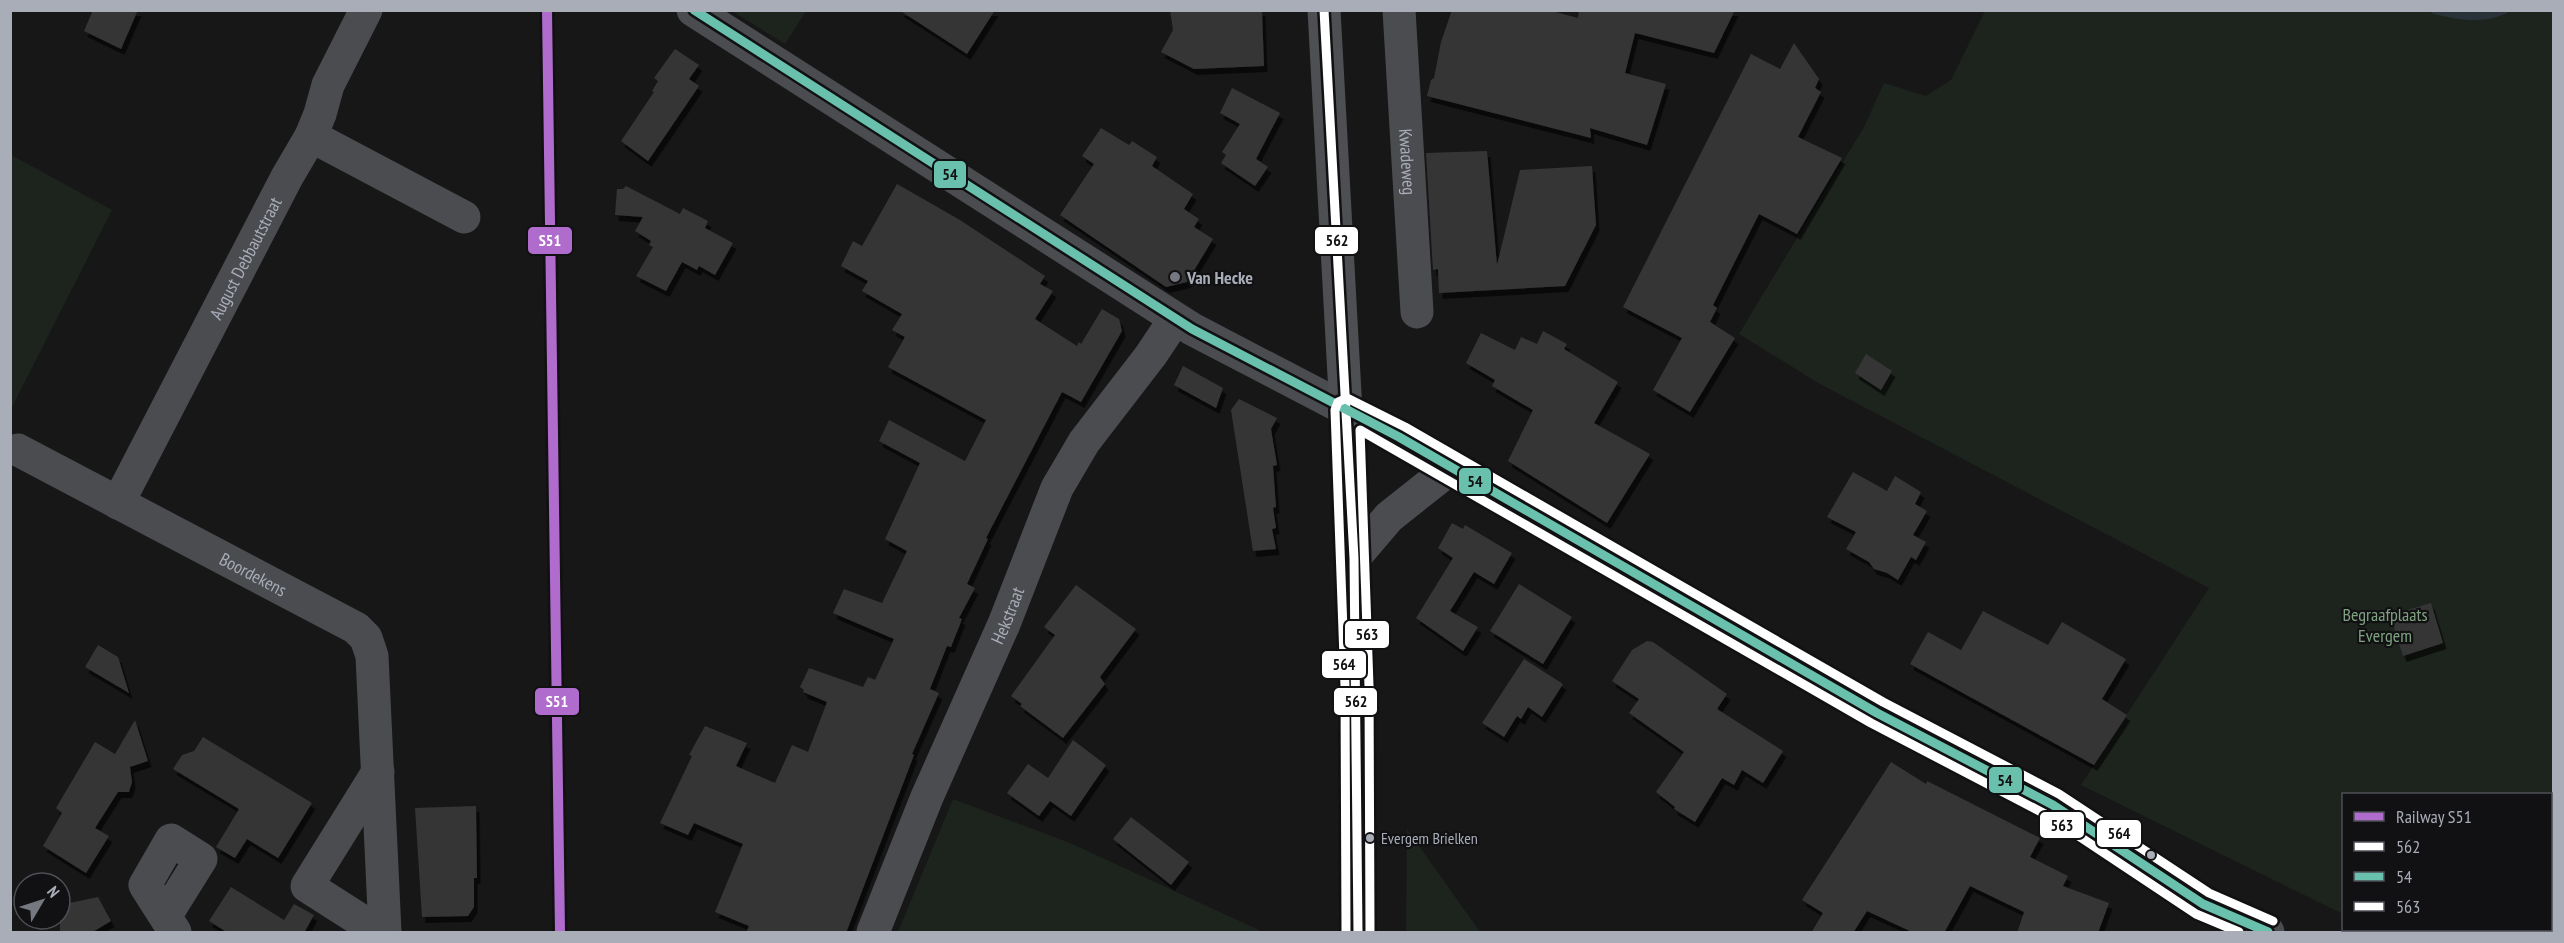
<svg xmlns="http://www.w3.org/2000/svg" width="2564" height="943" viewBox="0 0 2564 943" font-family="'PT Sans Narrow',sans-serif">
<defs>
<filter id="shadow"><feDropShadow dx="3.5" dy="6" stdDeviation="0" flood-color="#0009"/></filter>
</defs>
<rect width="100%" height="100%" fill="#171717"/>
<g fill="#1d241e">
<polygon points="732,11 806,10 806,11 785,44"/>
<polygon points="1985,11 2553,11 2554,867 2551,871 2550,794 2344,794 2343,914 2081,785 2209,588 1820,384 1739,334 1864,127 1884,83 1926,96 1951,80"/>
<polygon points="11,155 112,210 11,409 10,155"/>
<polygon points="953,799 1070,843 1259,930 1259,932 898,932"/>
<polygon points="1407,829 1480,932 1406,932"/>
<polygon points="2376,930 2513,930 2511,932 2382,932"/>
</g>
<g fill="none" stroke-linecap="round" stroke-linejoin="round">
<path stroke="#2a3239" stroke-width="8" d="M2435 10C2459 16 2481 20 2504 10"/>
</g>
<g fill="#353536" filter="url(#shadow)">
<polygon points="93,10 138,10 121,49 84,31"/>
<polygon points="899,10 995,10 967,54"/>
<polygon points="1170,10 1262,10 1264,66 1194,69 1161,52 1173,30"/>
<polygon points="1452,10 1548,10 1582,19 1578,18 1579,10 1735,10 1714,53 1635,33 1625,73 1666,84 1647,145 1590,128 1591,138 1427,96 1431,80 1434,78 1441,42"/>
<polygon points="1794,43 1819,79 1815,88 1821,92 1798,137 1842,158 1797,234 1759,214 1713,305 1717,308 1710,322 1735,338 1690,412 1653,390 1682,338 1623,307 1751,54 1780,69"/>
<polygon points="675,49 699,65 689,79 699,86 648,161 621,141 654,92 652,91 658,81 654,78"/>
<polygon points="1232,88 1280,113 1256,159 1268,167 1255,186 1221,163 1226,155 1222,152 1240,124 1220,113"/>
<polygon points="1101,128 1129,145 1132,141 1157,157 1152,166 1193,194 1184,209 1199,219 1194,227 1213,239 1187,282 1166,287 1060,215 1094,164 1082,156"/>
<polygon points="1487,151 1497,265 1520,170 1592,166 1596,225 1565,286 1439,293 1438,269 1433,270 1426,153"/>
<polygon points="897,184 960,220 1045,276 1040,284 1053,291 1035,319 1077,346 1079,342 1081,344 1102,309 1119,319 1122,331 1081,402 1062,392 986,538 988,539 967,584 975,588 959,618 962,619 951,647 947,646 930,689 939,693 912,754 914,755 846,933 746,933 749,926 715,912 743,844 694,823 688,835 660,823 692,756 689,755 705,726 747,743 736,766 775,783 792,745 808,752 827,702 803,692 804,690 800,687 809,668 863,687 868,677 875,680 894,639 833,613 844,589 882,603 907,551 885,539 920,463 879,441 889,420 965,461 986,420 888,367 905,337 892,330 902,314 862,291 868,281 841,266 853,241 862,246"/>
<polygon points="626,186 680,214 683,208 708,221 705,228 733,243 715,275 699,266 697,270 682,262 666,291 636,276 653,247 649,245 651,241 635,231 643,217 615,215 617,189 623,189"/>
<polygon points="1543,331 1567,344 1564,349 1618,382 1594,423 1650,454 1607,523 1508,461 1533,410 1492,386 1495,380 1466,363 1481,333 1515,350 1521,337 1537,344"/>
<polygon points="1866,354 1892,371 1881,390 1855,373"/>
<polygon points="1183,366 1223,388 1216,408 1174,385"/>
<polygon points="1239,399 1277,418 1271,429 1277,465 1273,466 1276,507 1273,508 1276,528 1272,529 1276,549 1253,551 1231,410"/>
<polygon points="1853,472 1887,491 1895,476 1921,492 1915,504 1927,511 1913,535 1926,542 1916,560 1911,557 1898,580 1887,573 1874,569 1869,562 1846,549 1856,532 1827,517"/>
<polygon points="1452,523 1463,529 1465,525 1512,553 1494,584 1474,572 1450,611 1478,627 1463,651 1416,618 1453,558 1438,548"/>
<polygon points="1519,584 1572,617 1543,664 1490,631"/>
<polygon points="1076,585 1136,629 1100,677 1105,684 1063,738 1020,706 1022,704 1011,696 1055,635 1044,627"/>
<polygon points="2431,603 2443,643 2403,656 2390,615"/>
<polygon points="1983,611 2048,645 2062,622 2126,659 2102,699 2127,715 2094,765 1910,664 1928,632 1961,650"/>
<polygon points="1647,641 1653,642 1727,694 1717,709 1783,751 1763,783 1742,770 1734,785 1722,778 1695,822 1674,809 1675,807 1656,792 1684,752 1629,713 1639,699 1612,681 1632,650"/>
<polygon points="98,645 118,657 129,693 85,667"/>
<polygon points="1524,659 1563,684 1542,717 1528,707 1521,719 1517,716 1504,737 1482,723"/>
<polygon points="135,720 148,761 130,767 132,782 129,792 118,792 95,828 109,836 86,873 43,846 62,813 56,808 95,742 115,754"/>
<polygon points="203,737 312,803 278,858 247,839 235,858 216,847 239,809 173,769 182,755 194,751"/>
<polygon points="1073,740 1106,765 1071,816 1050,801 1039,816 1007,793 1028,764 1048,778"/>
<polygon points="1891,762 1926,784 1927,781 2040,838 2030,857 2068,876 2063,886 2109,903 2098,933 2017,933 2024,912 1970,886 1944,933 1914,933 1867,911 1853,933 1811,933 1823,913 1802,900"/>
<polygon points="476,806 477,878 474,878 474,907 468,916 422,917 415,808"/>
<polygon points="1131,817 1189,862 1171,885 1113,839"/>
<polygon points="231,887 284,920 294,904 314,915 304,933 228,933 209,921"/>
<polygon points="98,897 111,921 91,933 60,933 60,905"/>
</g>
<g fill="none" stroke-linecap="round" stroke-linejoin="round">
<g stroke="#4b4c50" stroke-width="33">
<polyline points="693,10 1192,329 1399,437 1877,713 2053,805 2203,904 2268,932"/>
<path id="s1" d="M1399 10 1417 312"/>
<polyline points="311,136 464,217"/>
<path id="s2" d="M18 450 356 628 366 638 372 656 385 932"/>
<path id="s3" d="M118 503 287 177 311 136 320 114 328 85 366 10"/>
<polyline points="1354,558 1389,517 1452,467"/>
<polyline points="378,772 307,886 379,932"/>
<polyline points="166,915 201,859 171,840 145,885 175,932"/>
<path id="s4" d="M873 932 927 797 1004 624 1057 488 1084 442 1151 355 1175 319"/>
</g>
<polyline stroke="#4d4f52" stroke-width="33" points="1324,10 1354,558 1358,932"/>
<g stroke="#111113" stroke-width="14">
<polyline id="bus-1" points="1324,10 1354,558 1358,932"/>
</g>
<g stroke="#111113" stroke-width="14">
<polyline id="bus-2" points="694,10 1192,329 1399,437 1877,713 2053,805 2203,904 2268,932"/>
</g>
<g stroke="#111113" stroke-width="14">
<polyline id="bus-3" points="1370,932 1369,686 1360,430 1871,723 2047,815 2196,914 2239,932"/>
</g>
<g stroke="#111113" stroke-width="14">
<polyline id="bus-4" points="1346,932 1345,686 1335,410 1338,402 1347,398 1405,427 1883,702 2059,794 2209,893 2273,921"/>
</g>
<use href="#bus-1" stroke="#fff" stroke-width="9"/>
<use href="#bus-2" stroke="#69c0ac" stroke-width="9"/>
<use href="#bus-3" stroke="#fff" stroke-width="9"/>
<use href="#bus-4" stroke="#fff" stroke-width="9"/>
<g stroke="#111113" stroke-width="15">
<polyline id="rail-1" points="547,10 560,932"/>
</g>
<use href="#rail-1" stroke="#b06ccc" stroke-width="10"/>
</g>
<circle fill="#757880" stroke="#111113" stroke-width="2" cx="1175" cy="277" r="6"/>
<g fill="#a8adb8" stroke="#111113" stroke-width="2">
<circle cx="1370" cy="838" r="5"/>
<circle cx="2151" cy="855" r="5"/>
</g>
<g text-anchor="middle" dominant-baseline="central" stroke-width="4.5" stroke-linejoin="round" paint-order="stroke">
<g font-size="16" fill="#a8adb8" stroke="#111113" text-anchor="start">
<text x="1381" y="838">Evergem Brielken</text>
</g>
<g font-size="18" fill="#a8adb8" stroke="#111113">
<text stroke="none"><textPath href="#s1" startOffset="152">Kwadeweg</textPath></text>
<text stroke="none"><textPath href="#s3" startOffset="276">August Debbautstraat</textPath></text>
<text stroke="none"><textPath href="#s2" startOffset="266">Boordekens</textPath></text>
<text stroke="none"><textPath href="#s4" startOffset="344">Hekstraat</textPath></text>
</g>
<g font-size="18" font-weight="bold" fill="#a8adb8" stroke="#111113" text-anchor="start">
<text x="1187" y="277">Van Hecke</text>
</g>
<g font-size="18" fill="#7fa381" stroke="#111113">
<text x="2385" y="614">Begraafplaats<tspan x="2385" dy="21">Evergem</tspan></text>
</g>
</g>
<g stroke="#111113" stroke-width="2">
<rect x="933" y="160" width="34" height="29" rx="6" fill="#69c0ac"/>
<rect x="1314" y="226" width="45" height="29" rx="6" fill="#fff"/>
<rect x="527" y="226" width="46" height="29" rx="6" fill="#b06ccc"/>
<rect x="1458" y="467" width="34" height="28" rx="6" fill="#69c0ac"/>
<rect x="1344" y="620" width="46" height="29" rx="6" fill="#fff"/>
<rect x="1321" y="650" width="46" height="29" rx="6" fill="#fff"/>
<rect x="1333" y="687" width="45" height="29" rx="6" fill="#fff"/>
<rect x="534" y="687" width="46" height="29" rx="6" fill="#b06ccc"/>
<rect x="1988" y="766" width="35" height="28" rx="6" fill="#69c0ac"/>
<rect x="2039" y="811" width="46" height="28" rx="6" fill="#fff"/>
<rect x="2096" y="819" width="46" height="29" rx="6" fill="#fff"/>
</g>
<g font-size="16" text-anchor="middle" font-weight="bold" fill="#fff">
<text x="550" y="246">S51</text>
<text x="557" y="707">S51</text>
</g>
<g font-size="16" text-anchor="middle" font-weight="bold" fill="#111">
<text x="950" y="180">54</text>
<text x="1337" y="246">562</text>
<text x="1475" y="487">54</text>
<text x="1367" y="640">563</text>
<text x="1344" y="670">564</text>
<text x="1356" y="707">562</text>
<text x="2005" y="786">54</text>
<text x="2062" y="831">563</text>
<text x="2119" y="839">564</text>
</g>
<rect width="2564" height="943" fill="none" stroke="#a8adb8" stroke-width="24"/>
<rect x="2342" y="793" width="210" height="138" fill="#111113" stroke="#4d4f55" stroke-width="1.5"/>
<rect x="2354" y="812" width="30" height="9" fill="#b06ccc" stroke="#4d4f55" stroke-width="1.5"/>
<text x="2396" y="823" font-size="18" fill="#a8adb8">Railway S51</text>
<rect x="2354" y="842" width="30" height="9" fill="#ffffff" stroke="#4d4f55" stroke-width="1.5"/>
<text x="2396" y="853" font-size="18" fill="#a8adb8">562</text>
<rect x="2354" y="872" width="30" height="9" fill="#69c0ac" stroke="#4d4f55" stroke-width="1.5"/>
<text x="2396" y="883" font-size="18" fill="#a8adb8">54</text>
<rect x="2354" y="902" width="30" height="9" fill="#ffffff" stroke="#4d4f55" stroke-width="1.5"/>
<text x="2396" y="913" font-size="18" fill="#a8adb8">563</text>
<g transform="translate(42 901) rotate(51)"><circle r="28" fill="#111113" stroke="#4d4f55" stroke-width="1.5"/>
<path d="M0-4.5L10 22L0 15L-10 22Z" fill="#757880"/>
<text y="-9" font-size="16" font-weight="bold" text-anchor="middle" fill="#a8adb8">N</text>
</g>
</svg>
